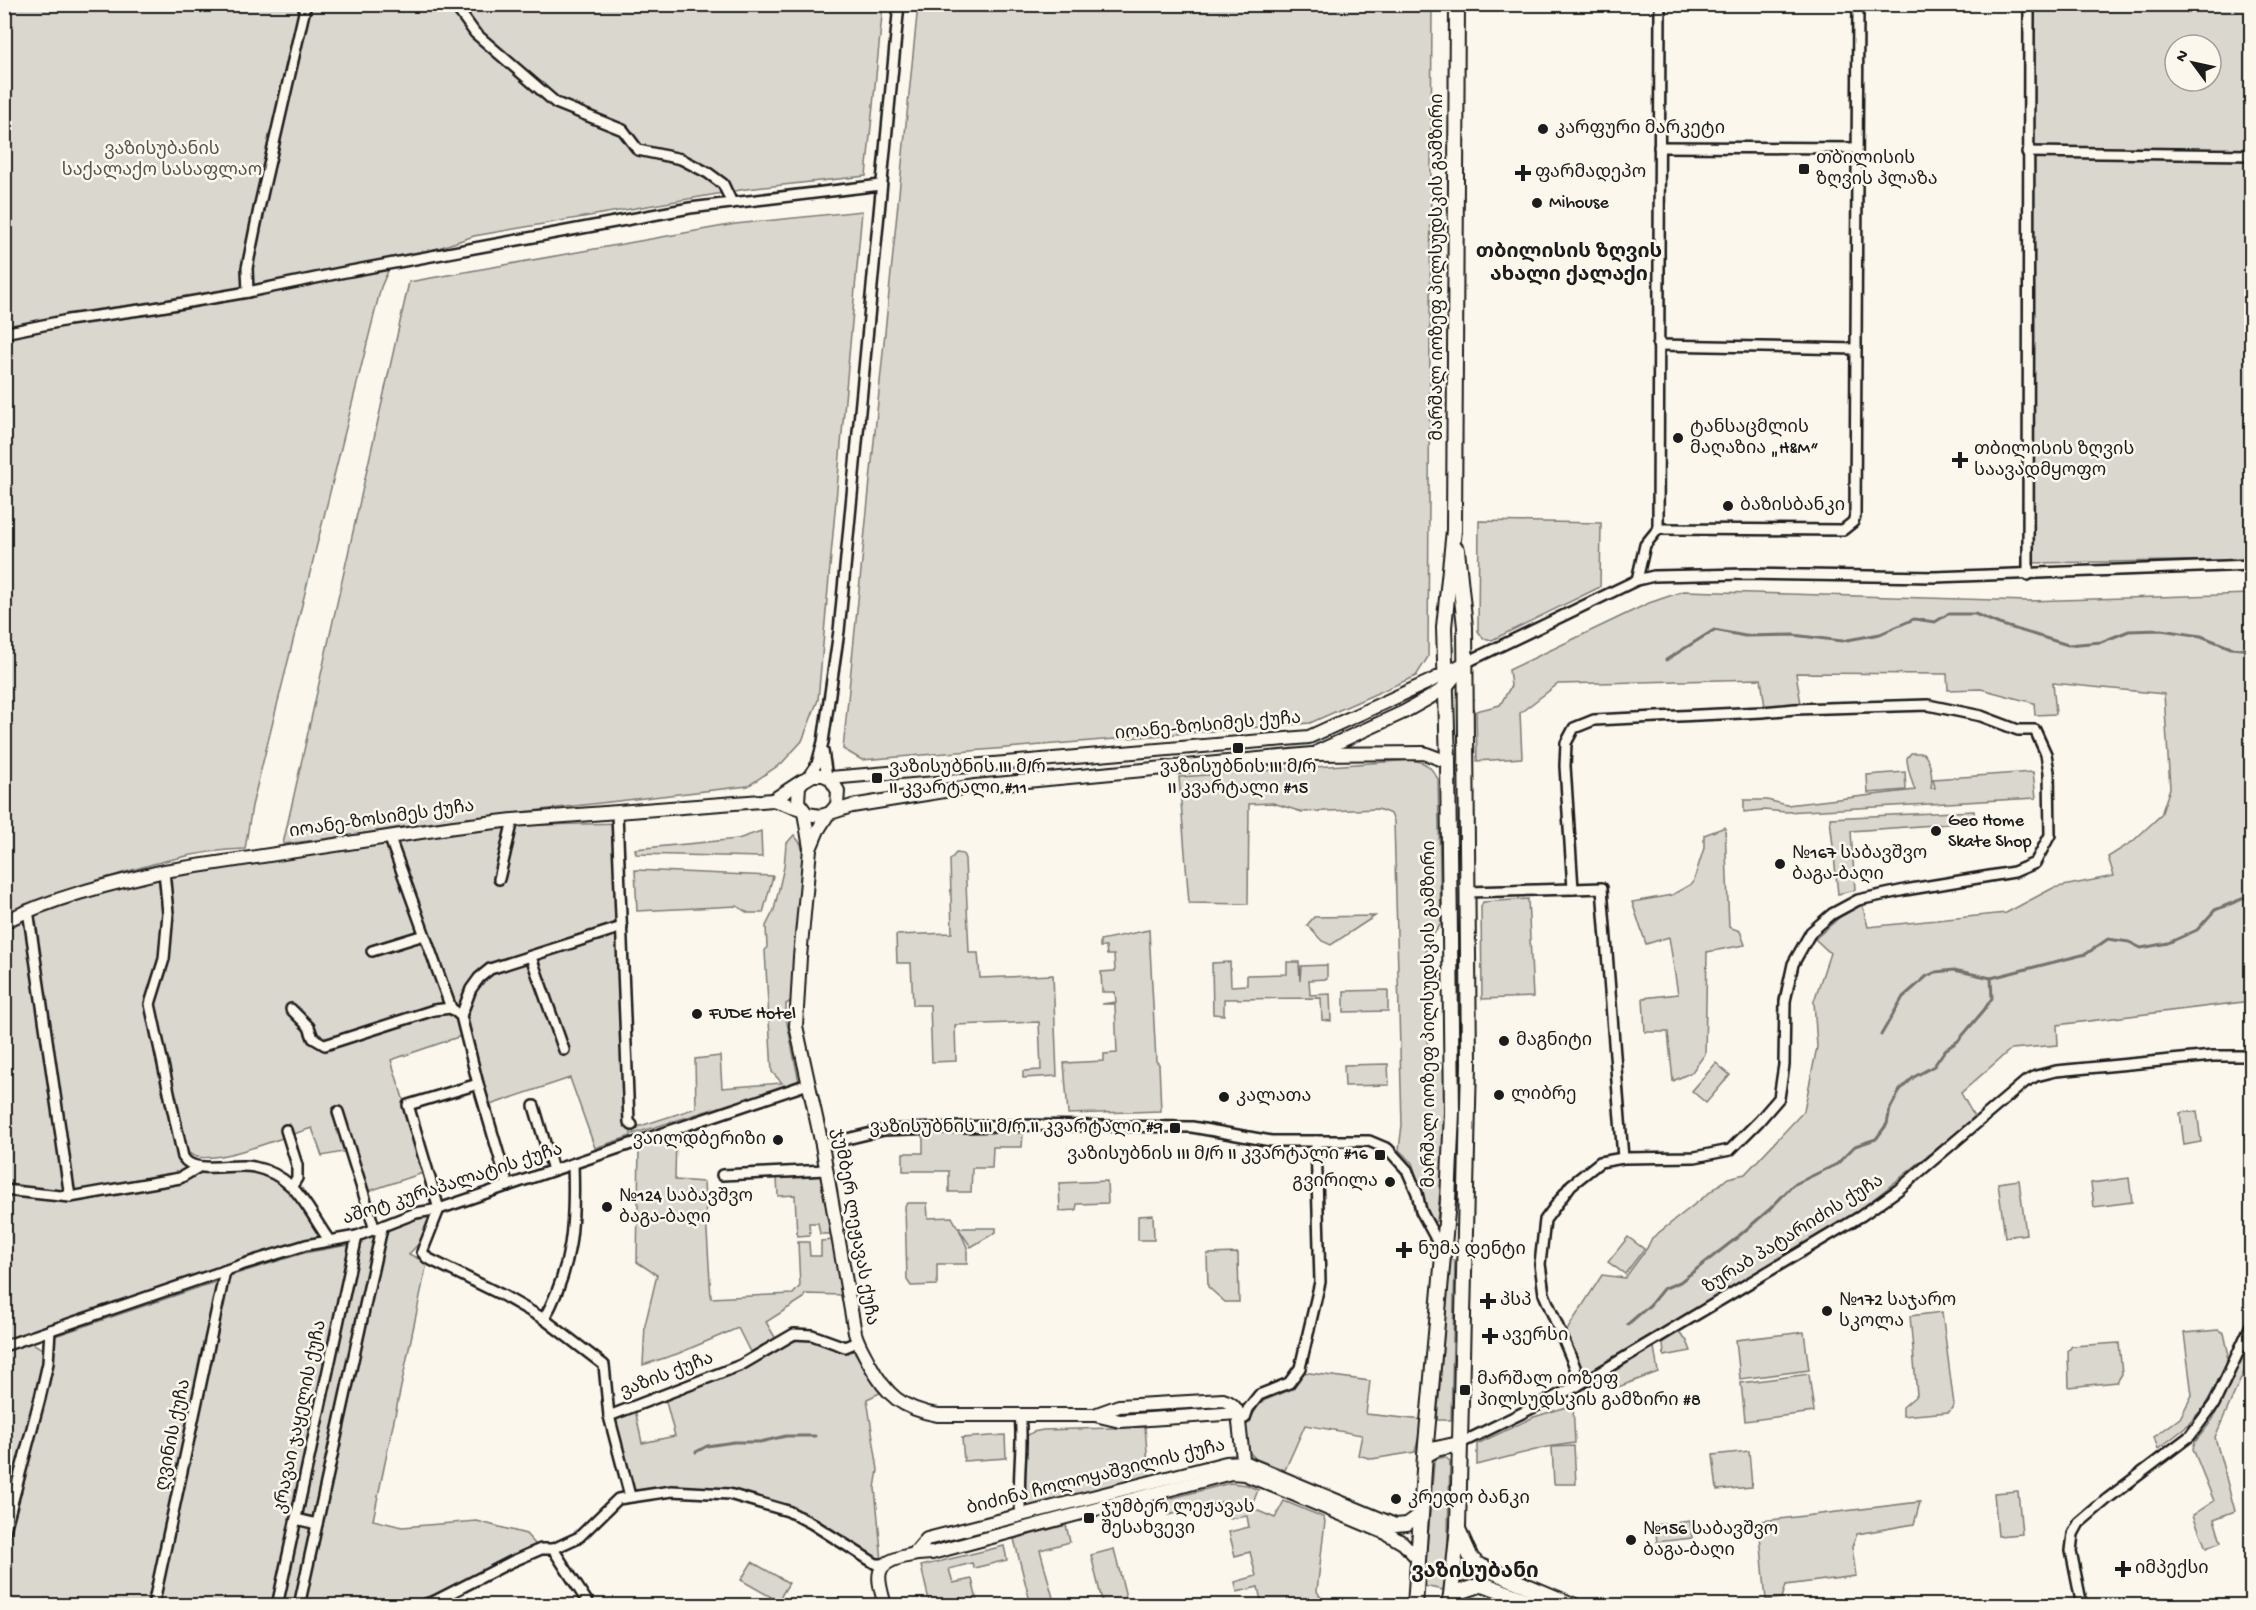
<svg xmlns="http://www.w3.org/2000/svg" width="2256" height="1610" viewBox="0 0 2256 1610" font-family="'Gochi Hand','Noto Sans Georgian',sans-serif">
<rect width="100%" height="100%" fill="#fbf7ec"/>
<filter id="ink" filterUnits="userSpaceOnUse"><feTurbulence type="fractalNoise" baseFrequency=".0167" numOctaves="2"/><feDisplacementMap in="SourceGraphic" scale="12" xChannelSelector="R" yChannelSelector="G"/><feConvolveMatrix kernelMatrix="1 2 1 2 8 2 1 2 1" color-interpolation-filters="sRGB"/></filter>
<g filter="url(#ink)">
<g fill="#dad7ce" stroke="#7b7a75" stroke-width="1.5" fill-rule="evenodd">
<path d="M5 5H883L866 176 746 189 474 236 391 264 381 287 252 806 245 849C192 850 137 868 87 884 58 892 30 900 5 914Z"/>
<polygon points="918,5 1432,5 1428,657 1416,676 1310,723 862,760 843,749"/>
<path d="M2029 5H2251V560L2027 563ZM2175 45H2211V81H2175Z"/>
<polygon points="862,211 818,700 802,741 782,763 748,786 420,824 349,836 283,844 409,282 735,224"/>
<polygon points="1479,521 1601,523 1600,587 1492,640 1483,638 1478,631"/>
<polygon points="1684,591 2029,601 2251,594 2251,1001 2057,1025 2058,1045 2011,1049 1961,1093 1975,1118 1850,1218 1584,1376 1565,1335 1570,1325 1602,1275 1625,1278 1647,1248 1652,1238 1728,1178 1745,1174 1804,1111 1817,1047 1814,1001 1830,953 1815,939 1840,917 1862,904 1868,927 2006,913 2053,888 2114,876 2108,857 2132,842 2161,815 2170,788 2164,694 2053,683 2056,714 2035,715 2034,703 1981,689 1948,690 1947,674 1796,673 1801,704 1765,707 1761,679 1558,684 1520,713 1522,758 1477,761 1476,711 1500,705 1511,686 1509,670 1649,603"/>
<path d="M1911 753H1923C1931 761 1933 777 1931 788H1935L1933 779 2033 772 2036 798 1786 812 1763 810 1744 812V800H1767L1787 805 1915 790C1912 783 1907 766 1907 758Z"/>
<path d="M1412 760C1426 762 1431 767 1438 779L1441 924 1426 945 1428 1061 1444 1064 1446 1131 1437 1221 1432 1222 1412 1163 1399 1150 1402 1125 1394 821 1391 814 1378 809 1302 812 1273 803 1249 804 1248 904 1189 903 1179 777Z"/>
<polygon points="1905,772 1906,790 1868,793 1867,775"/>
<polygon points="1974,811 1975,822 1851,831 1855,890 1838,894 1830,818"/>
<path d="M622 823 631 1136 595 1148 570 1078 490 1105 470 1033 391 1060 426 1172 366 1192 353 1150 322 1156 312 1128C285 1136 223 1162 197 1157 192 1156 189 1153 185 1150L155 1007 166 968 169 887 174 873 499 826Z"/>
<polygon points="1725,827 1729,927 1740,931 1745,945 1707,952 1705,1054 1692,1072 1673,1081 1668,1032 1645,1032 1643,998 1678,994 1669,937 1646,944 1632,902 1672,895 1693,883 1704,848 1704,835"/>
<polygon points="761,831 762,857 636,854 635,849 738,839"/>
<polygon points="794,835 801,844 804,862 792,995 791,1001 786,1004 786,1018 799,1082 633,1134 634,1128 696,1108 695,1059 720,1056 722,1088 782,1083 772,1072 765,951 767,947 766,926 774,910 784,867 786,844"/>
<polygon points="956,853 963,854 965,859 969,953 978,953 980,978 1053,975 1057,1076 1023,1078 1023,1071 1041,1070 1039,1022 955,1025 956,1061 932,1062 930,1005 913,1005 911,963 897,963 896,935 952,933 950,860"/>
<polygon points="635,870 773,876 763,913 748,913 737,906 637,911"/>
<polygon points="164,871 164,959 150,1004 186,1162 254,1167 292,1186 329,1240 27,1340 46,1351 5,1534 5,922"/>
<polygon points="1528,899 1533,997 1482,999 1481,907 1483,902"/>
<polygon points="1456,907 1460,907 1462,1074 1458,1074"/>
<polygon points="1375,916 1331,945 1322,941 1307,925 1314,917"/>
<polygon points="1149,930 1156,1061 1159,1064 1161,1111 1068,1114 1064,1063 1104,1061 1104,1054 1117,1053 1115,1004 1102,1004 1116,1002 1115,992 1102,992 1101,972 1115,971 1114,955 1107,955 1106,947 1100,947 1100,940"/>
<polygon points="1230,962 1231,986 1247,985 1247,975 1287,974 1287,962 1299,962 1300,981 1301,966 1327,965 1327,979 1309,980 1310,995 1330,994 1331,1021 1322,1020 1321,998 1224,999 1224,1015 1213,1014 1212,963"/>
<polygon points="1388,990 1388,1011 1344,1012 1344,991"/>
<polygon points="1716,1063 1730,1075 1706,1103 1692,1091"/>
<polygon points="1388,1064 1389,1085 1345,1086 1344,1065"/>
<polygon points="1458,1078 1462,1078 1459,1200 1454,1200"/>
<polygon points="2197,1111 2201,1142 2184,1145 2180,1113"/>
<polygon points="676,1131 675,1180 704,1182 711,1298 793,1294 800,1286 798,1242 809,1242 810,1256 821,1256 821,1241 834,1240 843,1295 805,1294 804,1298 766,1322 776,1339 751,1354 738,1328 677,1354 643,1365 645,1325 657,1275 637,1262 639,1147"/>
<polygon points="923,1133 1023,1133 1022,1147 993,1147 992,1168 972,1168 971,1192 949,1192 949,1171 903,1171 903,1153 923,1153"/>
<polygon points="822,1176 832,1234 820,1234 818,1223 809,1223 810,1235 797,1236 795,1195 778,1196 777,1178"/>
<polygon points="2129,1178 2132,1202 2094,1207 2091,1183"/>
<polygon points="2019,1180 2026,1234 2005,1237 1998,1183"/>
<polygon points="1107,1181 1108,1203 1077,1204 1076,1210 1060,1211 1059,1183"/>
<polygon points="907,1203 927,1203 928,1218 952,1217 958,1228 996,1228 996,1232 971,1247 959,1229 967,1247 967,1264 937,1264 937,1285 911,1286 907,1280 905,1206"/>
<polygon points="432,1215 425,1237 409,1254 427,1263 373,1520 402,1527 477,1521 526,1534 537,1546 436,1596 402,1605 303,1606 375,1269 388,1226"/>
<polygon points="1153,1215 1154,1240 1138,1240 1138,1216"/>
<polygon points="382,1228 299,1605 277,1606 357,1236"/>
<polygon points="1628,1237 1644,1249 1625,1274 1608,1262"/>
<polygon points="354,1244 275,1605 155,1606 226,1277 304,1253"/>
<polygon points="1238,1253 1239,1302 1225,1302 1208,1287 1207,1254"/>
<polygon points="1450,1260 1455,1260 1451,1420 1437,1420"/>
<polygon points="221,1280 151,1605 5,1606 5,1545 42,1403 52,1337"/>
<polygon points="1942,1312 1954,1405 1949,1412 1903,1416 1903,1407 1917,1395 1910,1316"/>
<polygon points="2218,1330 2224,1333 2228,1351 2225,1370 2204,1407 2185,1428 2158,1449 2154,1437 2180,1418 2192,1395 2184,1333"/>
<polygon points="1678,1332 1687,1341 1691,1351 1664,1356 1663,1342"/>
<polygon points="1804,1332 1809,1370 1740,1379 1736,1340"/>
<polygon points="2251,1337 2251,1356 2215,1437 2235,1511 2214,1519 2221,1542 2206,1548 2193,1515 2214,1501 2193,1449 2195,1442 2213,1419"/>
<path d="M801 1338C814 1339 821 1344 833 1348 839 1349 846 1348 852 1350 859 1353 873 1384 880 1393L867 1399 878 1470 875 1488 882 1561 877 1562 809 1519 705 1488 631 1490 614 1424 618 1416 635 1409 642 1443 675 1436 665 1398 737 1369Z"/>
<polygon points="2119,1343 2122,1374 2117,1382 2069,1387 2068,1351 2072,1346"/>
<polygon points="1654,1347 1658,1372 1613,1389 1607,1387 1603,1377"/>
<polygon points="1302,1372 1370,1381 1366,1414 1423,1420 1415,1452 1372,1459 1358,1455 1362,1435 1305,1425 1285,1470 1256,1459 1249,1452 1246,1426 1258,1406 1265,1400 1293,1389"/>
<polygon points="1809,1374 1814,1412 1745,1421 1741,1383"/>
<polygon points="1573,1405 1575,1443 1547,1447 1477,1465 1477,1444 1534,1417"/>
<polygon points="1145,1427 1149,1476 1026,1507 1023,1497 1027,1436 1033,1432 1043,1430"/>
<polygon points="1005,1435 1006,1458 964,1461 962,1438"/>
<polygon points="1574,1446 1576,1484 1554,1484 1552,1447"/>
<polygon points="1749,1451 1752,1487 1717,1490 1713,1455"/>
<polygon points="1445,1457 1450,1461 1447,1569 1443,1590 1424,1586 1434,1463 1436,1459"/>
<polygon points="1230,1483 1247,1485 1258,1490 1251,1508 1275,1518 1284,1501 1323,1517 1325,1521 1317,1591 1325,1605 1262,1605 1258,1587 1237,1592 1235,1582 1256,1576 1250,1552 1235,1556 1229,1532 1249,1527 1247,1516 1230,1519 1226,1501 1168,1515 1164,1500"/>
<polygon points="2018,1491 2022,1534 1998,1536 1994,1493"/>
<polygon points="1920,1502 1914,1524 1857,1534 1852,1547 1856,1576 1786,1585 1782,1598 1766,1600 1759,1525 1762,1521"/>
<polygon points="1690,1521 1692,1538 1657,1542 1655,1525"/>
<polygon points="1066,1525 1070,1542 1040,1550 1055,1605 1031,1605 1014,1539"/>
<polygon points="1004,1546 1007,1560 974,1568 972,1563 949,1569 953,1583 972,1579 978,1605 971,1605 970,1602 955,1605 930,1605 921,1566"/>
<polygon points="1114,1549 1128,1605 1103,1605 1091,1555"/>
<polygon points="752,1562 789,1583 778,1601 741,1580"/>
</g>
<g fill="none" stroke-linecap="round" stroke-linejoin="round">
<g stroke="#74726e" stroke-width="3">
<polyline points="1666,660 1714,630 1745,636 1793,635 1842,641 1880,634 1914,619 1935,622 1948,614 1975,614 1999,624 2068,645 2101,642 2129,631 2161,630 2201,636 2231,648 2252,650"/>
<polyline points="1881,1035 1903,997 1927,976 1936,972 1954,970 1991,978 2086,954 2108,939 2129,942 2141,948 2168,943 2197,930 2215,910 2252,895"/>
<polyline points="1628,1324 1650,1305 1663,1289 1680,1282 1734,1240 1770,1209 1793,1185 1837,1164 1855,1146 1876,1139 1887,1124 1890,1109 1900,1090 1914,1077 1934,1066 1945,1050 1958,1041 1984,1010 1992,998 1991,978"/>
<polyline points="696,1452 707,1446 734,1442 760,1442 786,1436 815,1436"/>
</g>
<g stroke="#1c1c1c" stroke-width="14">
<g id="minor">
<polyline points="454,4 475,33 556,103 623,130 638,150 681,159 708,173 723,184 732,203"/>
<polyline points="1659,147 1857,148"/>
<polyline points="2027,152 2252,155"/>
<polyline points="248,292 247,268 260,204 306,4"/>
<polyline points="4,333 68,320 154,308 248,292 340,273 690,208 881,185"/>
<polyline points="1658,345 1856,349"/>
<polyline points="1658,529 1843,530 1853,522 1855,516 1858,4"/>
<polyline points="2028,575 2029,4"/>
<polyline points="1637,580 1645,545 1658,529 1660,4"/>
<polyline points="1465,663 1637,580 1654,576 1746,574 1935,577 2252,565"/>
<polyline points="823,751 827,777"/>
<polyline points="808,777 817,764 823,742 839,631 899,4"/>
<polyline points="617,813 629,1122 632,1125"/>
<polyline points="389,836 451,1008 461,1016"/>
<path d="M164 871 168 913 164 959 150 1004 183 1157C194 1176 234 1162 254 1167 297 1176 306 1208 329 1240"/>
<polyline points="499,879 513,820"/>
<polyline points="1573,889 1602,888 1623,1158"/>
<polyline points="1467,892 1573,889 1565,766 1566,743 1574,728 1594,720 1762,712 1795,709 1928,705 1981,716 2018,730 2035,730 2046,754 2049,772 2050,835 2035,863 2014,872 1905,890 1858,900 1832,914 1811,932 1793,964 1785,1001 1784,1065 1779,1098 1759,1121 1730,1150 1695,1157 1623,1158 1600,1162 1571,1185 1545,1220 1540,1264 1544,1294 1575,1367 1577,1386"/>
<polyline points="28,910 70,1197"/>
<polyline points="372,951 424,935"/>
<polyline points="531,957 564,1050"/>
<polyline points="291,1009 309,1027 313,1038 325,1045 434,1010 451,1008"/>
<polyline points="534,1106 553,1170"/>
<polyline points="338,1112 375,1230"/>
<polyline points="286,1130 297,1165 297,1178 292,1186"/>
<polyline points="822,1145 884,1130 1011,1125 1192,1127 1271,1141 1369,1141 1388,1149 1407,1170 1417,1193 1421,1211 1442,1250"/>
<polyline points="722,1175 826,1170"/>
<polyline points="508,1186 478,1084 461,1016 471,989 479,978 490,969 622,927"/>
<polyline points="4,1190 70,1197 180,1178 197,1168"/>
<polyline points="439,1209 422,1252 427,1258 502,1295 544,1319 604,1365 609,1416 630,1496"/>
<polyline points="439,1209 408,1105 478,1084"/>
<path d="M544 1319C573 1266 575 1223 573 1164"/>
<polyline points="4,1346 244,1264 306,1245 357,1236 416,1213 439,1209 808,1084"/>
<path d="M1020 1415C1024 1448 1016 1481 1021 1514"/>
<polyline points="609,1416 741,1365 794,1334 812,1335 845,1347 857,1342"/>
<polyline points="1239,1420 1245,1418 1248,1409 1259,1395 1289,1383 1300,1368 1320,1282 1316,1141"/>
<polyline points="1459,1444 1577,1386 1861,1216 1898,1190 2025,1082 2036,1076 2056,1071 2213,1056 2252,1056"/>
<polyline points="296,1519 317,1524"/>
<polyline points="4,1534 40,1398 48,1363 50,1330"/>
<polyline points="553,1549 590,1606"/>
<polyline points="153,1606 225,1271"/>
<polyline points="277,1606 357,1236"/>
<polyline points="299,1606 382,1228"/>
<polyline points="420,1606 435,1601 511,1562 541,1549 553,1549 579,1537 618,1499 672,1491 729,1494 788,1511 811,1523 876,1564 884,1564"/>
<polyline points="2082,1606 2071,1551 2073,1534 2079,1523 2107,1499 2190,1436 2214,1404 2252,1323"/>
</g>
</g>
<g stroke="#1c1c1c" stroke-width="16">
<g id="tertiary">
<polyline points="1319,751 1404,712 1429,698 1446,687 1464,665"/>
<polyline points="830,778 1309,737 1431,681 1465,663"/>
<polyline points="773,800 802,781"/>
<polyline points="804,812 810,848"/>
<polyline points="831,812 837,805 838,791 830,778 823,775 813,775 803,781 799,786 798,802 807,814 821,816 852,806 975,786 1312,754 1424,753 1448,762"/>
<path d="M828 814 818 830 810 849 800 957 796 1026 822 1145 855 1333C858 1344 864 1353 869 1363 886 1395 902 1409 938 1415H1095L1120 1421 1238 1413"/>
<path d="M4 922C54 897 110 884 164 871L454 827 513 820 773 800 801 809"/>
<path d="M1097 1414 1119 1406 1223 1400C1230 1402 1235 1406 1238 1413L1244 1468"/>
<polyline points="915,1553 927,1539 1226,1463 1244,1462 1395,1525 1407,1524 1421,1514"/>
<path d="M885 1606C883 1596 877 1581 880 1572 884 1557 919 1553 932 1553L1231 1473 1244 1474 1264 1482 1386 1533 1403 1543 1418 1559"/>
</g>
</g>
<g stroke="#1c1c1c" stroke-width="18">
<g id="secondary">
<polyline points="1425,1455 1436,1449 1459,1444"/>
<polyline points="1458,1529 1471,1558 1478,1565 1575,1606"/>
<polyline points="1451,1595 1483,1584 1542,1606"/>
<polyline points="1415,1606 1425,1455 1448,1201 1452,1112 1448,762 1444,627 1454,530 1457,4"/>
<polyline points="1448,1606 1451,1595 1458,1527 1469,1063 1465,627 1457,550"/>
</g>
</g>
<use href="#minor" stroke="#fbf7ec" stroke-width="9"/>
<use href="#tertiary" stroke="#fbf7ec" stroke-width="12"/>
<use href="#secondary" stroke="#fbf7ec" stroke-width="14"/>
</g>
</g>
<g fill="#1c1c1c" stroke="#fbf7ec" stroke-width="2">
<circle cx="1543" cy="129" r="6"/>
<rect x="1798" y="163" width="12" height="12" rx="3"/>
<path d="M1520 164h6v6h6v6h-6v6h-6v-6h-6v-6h6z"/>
<circle cx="1537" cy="203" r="6"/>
<circle cx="1678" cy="438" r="6"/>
<path d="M1957 451h6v6h6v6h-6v6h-6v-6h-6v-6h6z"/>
<circle cx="1728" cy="506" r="6"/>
<rect x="1232" y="742" width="12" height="12" rx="3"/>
<rect x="871" y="772" width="12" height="12" rx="3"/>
<circle cx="1936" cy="831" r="6"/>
<circle cx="1780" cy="864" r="6"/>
<circle cx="697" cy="1014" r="6"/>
<circle cx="1504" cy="1041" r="6"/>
<circle cx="1499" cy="1095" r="6"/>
<circle cx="1224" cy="1097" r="6"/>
<rect x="1169" y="1122" width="12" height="12" rx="3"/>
<circle cx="778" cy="1140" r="6"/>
<rect x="1374" y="1149" width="12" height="12" rx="3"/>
<circle cx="1390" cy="1182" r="6"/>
<circle cx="607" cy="1207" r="6"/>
<path d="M1401 1241h6v6h6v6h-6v6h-6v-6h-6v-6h6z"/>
<path d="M1485 1292h6v6h6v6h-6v6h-6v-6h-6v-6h6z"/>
<circle cx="1827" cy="1311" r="6"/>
<path d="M1487 1327h6v6h6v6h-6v6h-6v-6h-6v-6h6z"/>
<rect x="1459" y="1384" width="12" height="12" rx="3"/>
<circle cx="1396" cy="1499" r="6"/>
<rect x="1083" y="1512" width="12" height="12" rx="3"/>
<circle cx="1631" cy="1540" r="6"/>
<path d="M2120 1560h6v6h6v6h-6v6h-6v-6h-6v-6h6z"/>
</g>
<g text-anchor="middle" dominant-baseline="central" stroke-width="5" stroke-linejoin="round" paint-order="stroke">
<g font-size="18" fill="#1c1c1c" stroke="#fbf7ec" text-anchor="start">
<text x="1555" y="129">კარფური მარკეტი</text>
<text x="1816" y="159">თბილისის<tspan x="1816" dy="21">ზღვის პლაზა</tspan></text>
<text x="1535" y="173">ფარმადეპო</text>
<text x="1549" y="203">Mihouse</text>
<text x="1690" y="428">ტანსაცმლის<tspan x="1690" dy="21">მაღაზია „H&amp;M“</tspan></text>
<text x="1974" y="450">თბილისის ზღვის<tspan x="1974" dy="21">საავადმყოფო</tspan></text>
<text x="1740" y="506">ბაზისბანკი</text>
<text x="889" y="768">ვაზისუბნის III მ/რ<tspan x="889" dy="21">II კვარტალი #11</tspan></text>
<text x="1238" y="768" text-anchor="middle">ვაზისუბნის III მ/რ<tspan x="1238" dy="21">II კვარტალი #15</tspan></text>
<text x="1948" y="821">Geo Home<tspan x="1948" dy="21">Skate Shop</tspan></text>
<text x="1792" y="854">№167 საბავშვო<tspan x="1792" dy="21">ბაგა-ბაღი</tspan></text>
<text x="709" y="1014">FUDE Hotel</text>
<text x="1516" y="1041">მაგნიტი</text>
<text x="1511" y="1095">ლიბრე</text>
<text x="1236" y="1097">კალათა</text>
<text x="1163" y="1128" text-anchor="end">ვაზისუბნის III მ/რ II კვარტალი #9</text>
<text x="766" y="1140" text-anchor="end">ვაილდბერიზი</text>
<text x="1368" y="1155" text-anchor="end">ვაზისუბნის III მ/რ II კვარტალი #16</text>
<text x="1378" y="1182" text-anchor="end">გვირილა</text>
<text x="619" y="1197">№124 საბავშვო<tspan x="619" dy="21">ბაგა-ბაღი</tspan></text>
<text x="1418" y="1250">ნუმა დენტი</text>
<text x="1500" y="1301">პსპ</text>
<text x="1839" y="1301">№172 საჯარო<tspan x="1839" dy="21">სკოლა</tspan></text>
<text x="1502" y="1336">ავერსი</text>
<text x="1477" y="1380">მარშალ იოზეფ<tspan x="1477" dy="21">პილსუდსკის გამზირი #8</tspan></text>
<text x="1408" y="1499">კრედო ბანკი</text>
<text x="1101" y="1508">ჯუმბერ ლეჟავას<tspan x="1101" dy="21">შესახვევი</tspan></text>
<text x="1643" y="1530">№156 საბავშვო<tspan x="1643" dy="21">ბაგა-ბაღი</tspan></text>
<text x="2135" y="1569">იმპექსი</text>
</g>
<g font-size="18" fill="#555451" stroke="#fbf7ec">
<text x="162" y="150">ვაზისუბანის<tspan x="162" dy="21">საქალაქო სასაფლაო</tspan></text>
</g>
<g font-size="18" fill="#1c1c1c" stroke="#fbf7ec">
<text transform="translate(1438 267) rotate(-90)">მარშალ იოზეფ პილსუდსკის გამზირი</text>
<text transform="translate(1208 727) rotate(-5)">იოანე-ზოსიმეს ქუჩა</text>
<text transform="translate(382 820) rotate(-8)">იოანე-ზოსიმეს ქუჩა</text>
<text transform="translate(1430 1014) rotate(-90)">მარშალ იოზეფ პილსუდსკის გამზირი</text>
<text transform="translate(453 1185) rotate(-18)">აშოტ კურაპალატის ქუჩა</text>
<text transform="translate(854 1227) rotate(80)">ჯუმბერ ლეჟავას ქუჩა</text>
<text transform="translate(1794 1235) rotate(-32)">ზურაბ პატარიძის ქუჩა</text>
<text transform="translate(667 1376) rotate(-21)">ვაზის ქუჩა</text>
<text transform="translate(301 1417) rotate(-78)">კრავაი ჯაყელის ქუჩა</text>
<text transform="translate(174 1435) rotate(-78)">ღვინის ქუჩა</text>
<text transform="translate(1096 1478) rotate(-14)">ბიძინა ჩოლოყაშვილის ქუჩა</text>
</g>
<g font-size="20" font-weight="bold" fill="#1c1c1c" stroke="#fbf7ec">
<text x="1569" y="253">თბილისის ზღვის<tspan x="1569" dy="23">ახალი ქალაქი</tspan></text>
</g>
<g font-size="21" font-weight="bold" fill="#1c1c1c" stroke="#fbf7ec">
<text x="1475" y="1573">ვაზისუბანი</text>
</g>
</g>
<rect width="2256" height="1610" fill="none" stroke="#fbf7ec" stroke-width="24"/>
<rect x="12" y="12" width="2232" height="1586" fill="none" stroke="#1c1c1c" stroke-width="2" filter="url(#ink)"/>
<g transform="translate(2193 63) rotate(303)"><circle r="28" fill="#fbf7ec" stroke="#a29f99" stroke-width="1.5"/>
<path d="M0-4.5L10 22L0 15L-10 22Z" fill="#1c1c1c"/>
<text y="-9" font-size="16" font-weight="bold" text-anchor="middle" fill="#1c1c1c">N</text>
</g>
</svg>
